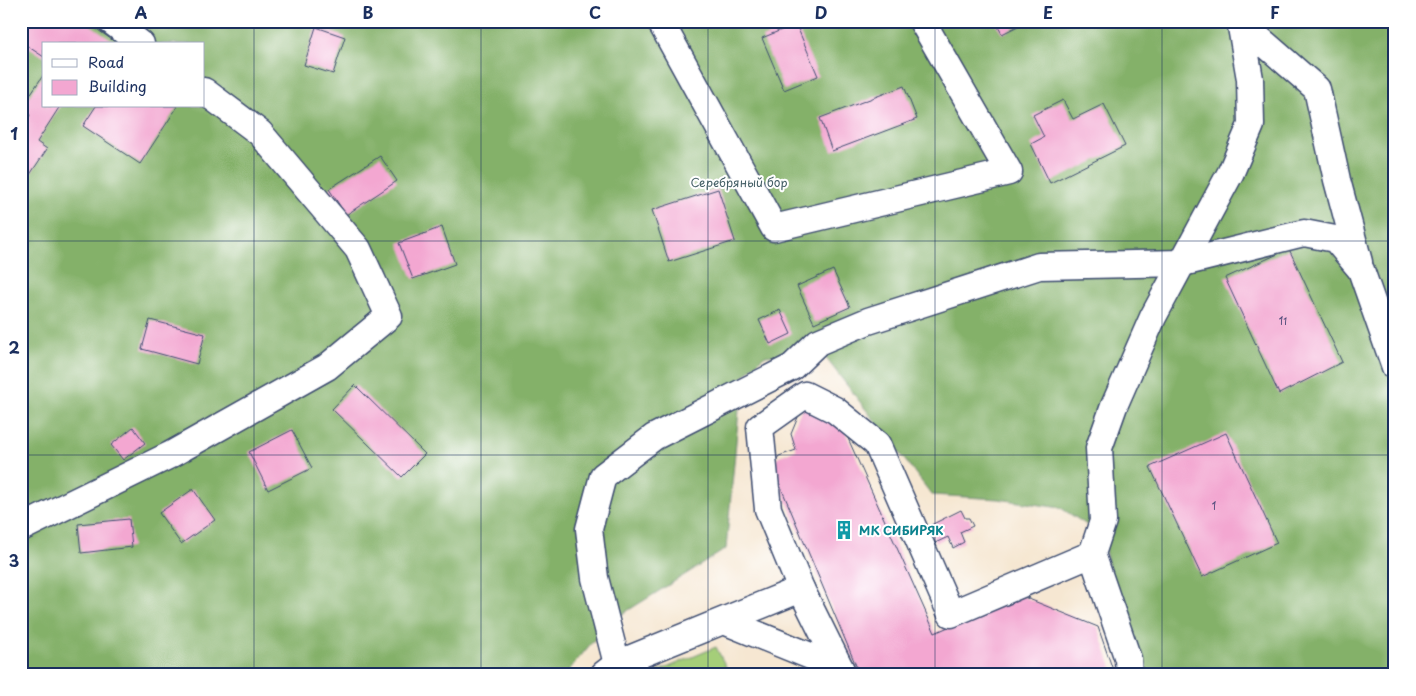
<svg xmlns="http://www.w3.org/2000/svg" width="1416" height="696" viewBox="0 0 1416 696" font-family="'Playpen Sans',sans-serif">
<rect width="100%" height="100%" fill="#fff"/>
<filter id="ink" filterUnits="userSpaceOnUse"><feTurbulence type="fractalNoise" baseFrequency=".02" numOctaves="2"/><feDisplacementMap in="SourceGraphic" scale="10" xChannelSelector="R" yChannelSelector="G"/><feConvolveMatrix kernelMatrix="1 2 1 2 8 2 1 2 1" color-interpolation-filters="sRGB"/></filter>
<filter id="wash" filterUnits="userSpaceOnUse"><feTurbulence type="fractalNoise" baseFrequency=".0096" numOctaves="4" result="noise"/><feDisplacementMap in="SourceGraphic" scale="20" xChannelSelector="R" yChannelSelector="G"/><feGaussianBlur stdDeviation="1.12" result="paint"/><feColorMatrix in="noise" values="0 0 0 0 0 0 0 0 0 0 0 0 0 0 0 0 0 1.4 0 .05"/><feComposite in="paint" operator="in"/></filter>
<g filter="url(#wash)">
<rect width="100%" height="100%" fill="#f6e7d2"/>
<polygon fill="#a5ce79" stroke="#607e6c" points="716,647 730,675 650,675"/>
<path fill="#84b169" stroke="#507064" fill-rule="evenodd" d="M21 21H1395V675H1142L1141 666 1128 615 1110 574 1102 535 1061 508 998 499 932 495 822 353 764 356 742 378 726 549 608 623 565 675H21ZM44 44H204V106H44Z"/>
<g id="blocks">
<g fill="#f3a7d1">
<polygon points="21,21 85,21 118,44 44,44 44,57 21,42"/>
<polygon points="734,21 750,21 750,22 736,26"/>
<polygon points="995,21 1028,21 1002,34"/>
<polygon points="796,24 818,76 784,90 762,38"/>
<polygon points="316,27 345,37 333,74 304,65"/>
<polygon points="44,74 44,106 60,106 37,142 47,149 21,188 21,128 30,115 21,110 21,108"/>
<polygon points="904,86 917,119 832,151 820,118"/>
<polygon points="1063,100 1073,119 1104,104 1125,146 1050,183 1031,144 1044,137 1033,115"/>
<polygon points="96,106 178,106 140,164 83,126"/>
<polygon points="380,156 397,181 346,215 329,189"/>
<polygon points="718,189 735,241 669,262 652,210"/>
<polygon points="442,227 455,264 413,279 399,243"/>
<polygon points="1289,249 1342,362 1279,394 1225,278"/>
<polygon points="833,270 850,307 814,323 797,286"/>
<polygon points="780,310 791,334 770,344 759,320"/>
<polygon points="150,320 205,334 197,364 142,349"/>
<polygon points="355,385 425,454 402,477 332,409"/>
<polygon points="803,405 842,425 935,633 1019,595 1098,627 1113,670 1111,675 860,675 772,466 779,456 796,450 791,434"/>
<polygon points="133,427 145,443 123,460 111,445"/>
<polygon points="292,430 312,468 268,490 249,452"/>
<polygon points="1226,433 1277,543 1202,577 1150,467"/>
<polygon points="193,489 215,520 181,544 159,513"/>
<polygon points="961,510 965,518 969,518 973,526 960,532 964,542 953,548 948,537 935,543 932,535 935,532 931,525"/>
<polygon points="129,519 132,547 81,553 78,524"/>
</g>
</g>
</g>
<g filter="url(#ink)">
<use href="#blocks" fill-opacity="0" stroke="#3c4b6f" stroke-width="1"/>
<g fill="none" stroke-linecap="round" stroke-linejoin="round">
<g stroke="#3c4b6f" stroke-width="29">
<g id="minor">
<polyline points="111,21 141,44"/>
<polyline points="660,21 774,228 1009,172 922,21"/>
<polyline points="1241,23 1317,89 1337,180 1359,262"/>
<polyline points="21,528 170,455 327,367 389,316 358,249 260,133 204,91"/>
<polyline points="801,589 843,674"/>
<polyline points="724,621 840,668"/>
<polyline points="617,664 595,578 589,529 603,476 654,437 792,367 818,342 868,321 1039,266 1183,263 1304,233 1335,239 1361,270 1395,367"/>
<polyline points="604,674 617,664 801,589 768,509 760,427 805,395 835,410 877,444 951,614 1092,554"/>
<polyline points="1129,675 1128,659 1092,554 1103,521 1099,448 1114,406 1153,317 1231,172 1251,125 1250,79 1240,21"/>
</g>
</g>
<use href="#minor" stroke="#fff" stroke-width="26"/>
</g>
</g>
<path fill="none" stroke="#1b2f5e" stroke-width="1" stroke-opacity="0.55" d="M254 21V675M481 21V675M708 21V675M935 21V675M1162 21V675M21 241H1395M21 455H1395"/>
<defs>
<g id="building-bare" transform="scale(1.5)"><path d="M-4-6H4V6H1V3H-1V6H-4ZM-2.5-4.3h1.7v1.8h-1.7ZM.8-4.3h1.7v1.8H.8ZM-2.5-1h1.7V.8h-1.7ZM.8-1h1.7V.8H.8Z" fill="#0f9aa8" stroke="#fff" stroke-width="2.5" paint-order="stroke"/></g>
</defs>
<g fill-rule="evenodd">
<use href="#building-bare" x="844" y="530"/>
</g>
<g text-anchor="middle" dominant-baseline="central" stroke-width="4" stroke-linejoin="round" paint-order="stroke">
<g font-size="10" fill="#514d7b">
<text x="1283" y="320">11</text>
<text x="1214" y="505">1</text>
</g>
<g font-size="12" fill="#445f66" stroke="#fff">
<text x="739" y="182">Серебряный бор</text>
</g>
<g font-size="12" font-weight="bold" fill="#0d838f" stroke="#fff" text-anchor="start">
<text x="859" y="530">МК СИБИРЯК</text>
</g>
</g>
<rect width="1416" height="696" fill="none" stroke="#fff" stroke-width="55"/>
<rect x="42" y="42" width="162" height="65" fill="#ffffff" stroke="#a4acbf"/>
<rect x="52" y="59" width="25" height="8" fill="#ffffff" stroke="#a4acbf"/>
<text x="88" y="68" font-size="15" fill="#1b2f5e">Road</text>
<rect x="52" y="80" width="25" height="15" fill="#f3a7d1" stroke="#a4acbf"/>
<text x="88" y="92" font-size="15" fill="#1b2f5e">Building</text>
<rect x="28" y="28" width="1360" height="640" fill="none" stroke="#1b2f5e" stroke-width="2"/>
<g font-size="16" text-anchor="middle" font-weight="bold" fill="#1b2f5e">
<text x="141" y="19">A</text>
<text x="368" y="19">B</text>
<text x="595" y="19">C</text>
<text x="821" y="19">D</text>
<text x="1048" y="19">E</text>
<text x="1275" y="19">F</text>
<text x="14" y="140">1</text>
<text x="14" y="354">2</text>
<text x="14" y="567">3</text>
</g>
</svg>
